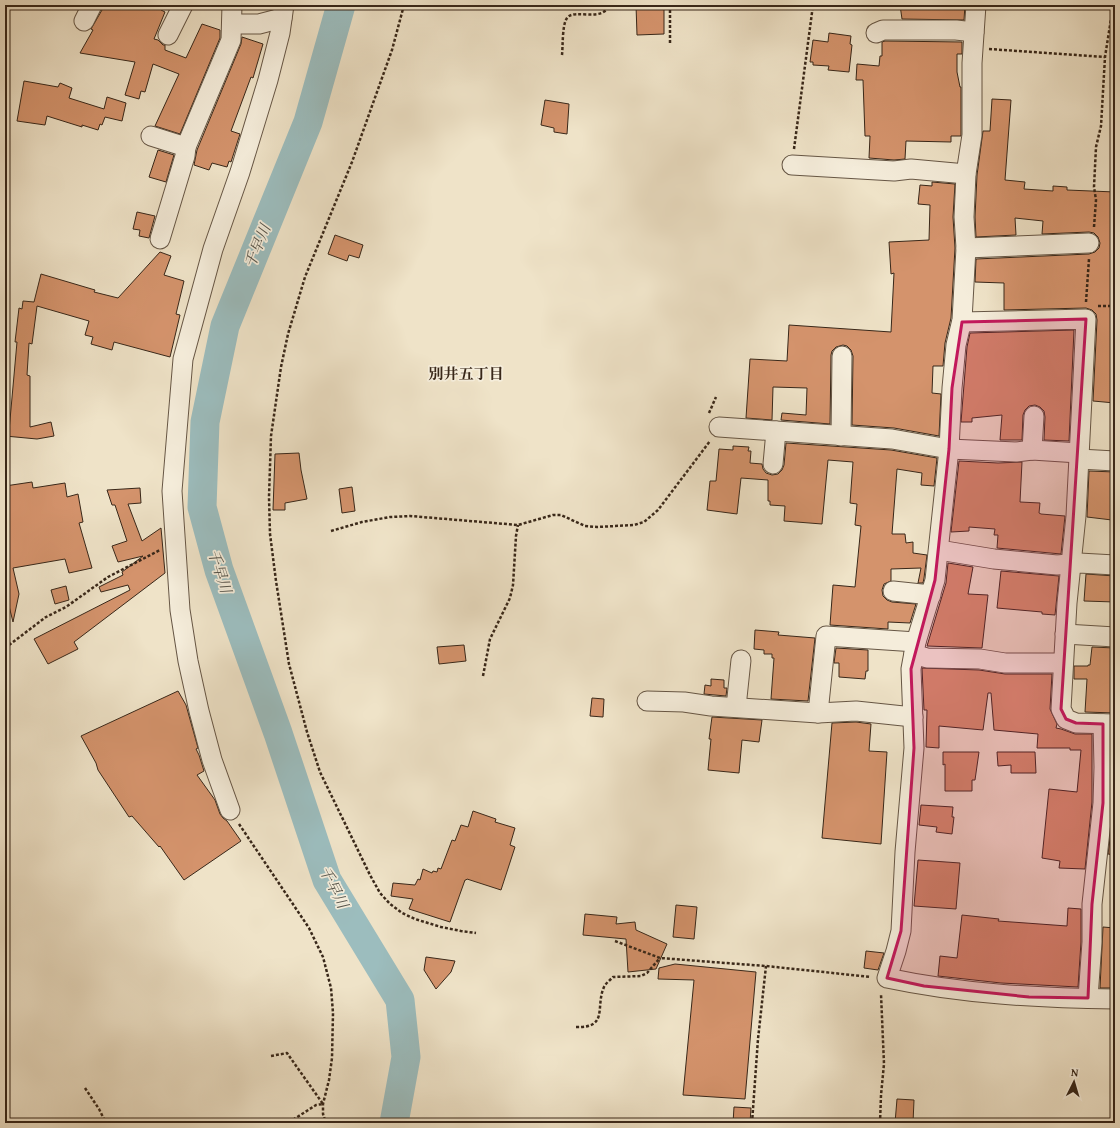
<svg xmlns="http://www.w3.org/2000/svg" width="1120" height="1128" viewBox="0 0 1120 1128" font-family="'Gentium Book Plus','Noto Serif JP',serif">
<rect width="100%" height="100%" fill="#efe3c8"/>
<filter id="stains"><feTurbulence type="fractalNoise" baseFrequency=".005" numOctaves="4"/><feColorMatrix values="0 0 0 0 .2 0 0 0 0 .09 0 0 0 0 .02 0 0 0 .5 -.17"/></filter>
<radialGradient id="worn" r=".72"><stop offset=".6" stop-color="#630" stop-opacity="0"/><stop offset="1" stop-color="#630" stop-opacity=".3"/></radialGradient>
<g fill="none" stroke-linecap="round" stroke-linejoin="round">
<polyline stroke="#9cbdbe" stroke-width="29" points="341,5 308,122 225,326 205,422 202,507 219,570 278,733 327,880 400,1000 406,1057 394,1123"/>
</g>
<g fill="#d4936c" stroke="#382719">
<polygon points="103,5 163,5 161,10 165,12 154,39 158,40 163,45 165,45 165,50 186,58 202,24 220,30 220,38 180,134 155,126 179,74 153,64 145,92 141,91 139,99 125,95 135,62 80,53 93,30 91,29 102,10"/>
<polygon points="636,5 664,5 664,34 637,35"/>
<polygon points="900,5 965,5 964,20 902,19"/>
<polygon points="829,33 851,36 850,44 852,45 849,72 828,70 829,66 813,65 813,62 810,62 813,40 828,42"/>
<polygon points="242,37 263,44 253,78 251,77 231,131 240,134 231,162 229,161 227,167 212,163 209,170 194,165 197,150 241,44"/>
<polygon points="885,41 962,42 962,54 957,54 957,72 960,87 961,87 961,136 951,136 951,142 906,141 905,159 894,160 869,158 870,136 865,136 863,80 856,80 857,64 879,66 880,56 882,56 882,42"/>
<polygon points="24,81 58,87 60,83 72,88 69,98 104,109 107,97 126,103 122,121 105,117 102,125 100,124 98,130 82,125 82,127 47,116 45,125 17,121"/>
<polygon points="992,99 1011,100 1005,180 1025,182 1024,189 1053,191 1053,186 1067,187 1067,190 1115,192 1115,284 1113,310 1115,310 1115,403 1093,401 1097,320 1096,314 1092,310 1086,308 1004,310 1004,283 975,282 976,259 1089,254 1095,252 1099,248 1100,243 1098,237 1094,233 1089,232 1042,234 1043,221 1015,218 1016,235 976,237 975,217 977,175 983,131 990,131"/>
<polygon points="545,100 569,104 567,134 554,132 554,128 541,125"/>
<polygon points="158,150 174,155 166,182 149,177"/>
<polygon points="932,182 955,184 953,217 955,248 951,318 945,343 943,366 933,366 932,393 941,394 939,436 894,428 852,425 853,356 851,350 847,346 843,345 836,347 832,351 831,355 830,424 781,420 782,413 806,415 807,388 773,387 772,420 746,418 750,359 787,361 789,325 891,332 894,273 891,274 889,242 929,240 930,205 918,204 920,185 932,186"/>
<polygon points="137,212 155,216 149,238 139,236 140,230 133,229"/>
<polygon points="335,235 363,245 359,258 349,255 347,261 328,254"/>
<polygon points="160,252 171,256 164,275 184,281 176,314 180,315 170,357 114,342 112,350 91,344 93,337 85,335 89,321 37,306 32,344 29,343 27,375 30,376 30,427 51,422 54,436 37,439 5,436 5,432 9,431 17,342 15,342 19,308 22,309 23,301 34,302 41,274 95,290 94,292 118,298"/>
<polygon points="1074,330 1069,441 1044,440 1045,417 1044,411 1040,407 1035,405 1029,406 1025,410 1023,415 1022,440 1000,440 1002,415 972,418 972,422 961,422 967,347 970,333"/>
<polygon points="786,443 891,450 937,458 934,486 921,485 922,473 897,469 892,534 905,534 906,543 913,542 913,553 927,555 924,578 923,583 918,583 921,568 891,569 891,581 884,584 882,590 883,596 887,600 892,602 916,604 910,623 888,622 888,629 830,625 833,585 855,587 861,526 855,525 857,504 850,503 853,462 828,460 822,524 784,521 785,506 770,505 770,501 768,501 768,480 741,478 737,514 707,510 710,481 716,481 719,449 733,450 733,446 749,447 748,451 751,451 750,463 762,464 763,469 766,473 772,475 778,474 782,470 784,465"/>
<polygon points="299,453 301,470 307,499 285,503 285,510 273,510 275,454"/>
<polygon points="959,461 998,463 1022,462 1020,502 1040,503 1039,513 1041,514 1065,516 1061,554 997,548 998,535 994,535 995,529 969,527 969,531 951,532"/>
<polygon points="1089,471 1115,472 1115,516 1112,517 1112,520 1087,517"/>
<polygon points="32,482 33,488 65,483 67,497 78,494 83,522 79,523 92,568 69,573 65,559 13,568 19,594 13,622 5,590 5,486"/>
<polygon points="352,487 355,511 342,513 339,489"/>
<polygon points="140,488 141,503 128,504 142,541 161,528 165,573 74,642 78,649 48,664 34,639 130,590 128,585 101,592 99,587 123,575 122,572 143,556 118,562 112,546 127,541 115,505 112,505 107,490"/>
<polygon points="948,563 973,567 968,594 988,595 982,648 927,646 946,583"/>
<polygon points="1001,571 1059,576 1055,615 1042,614 1042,612 997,608"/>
<polygon points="1086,574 1115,576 1115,602 1084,601"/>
<polygon points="66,586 69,600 55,604 51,590"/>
<polygon points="755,630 779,632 778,635 815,638 808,701 771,699 774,658 772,658 772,654 764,654 764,650 754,649"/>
<polygon points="464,645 466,661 439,664 437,647"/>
<polygon points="1092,647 1115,648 1115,713 1085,712 1087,679 1074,679 1074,666 1088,666 1088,665 1090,665"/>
<polygon points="836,648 868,650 868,671 866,671 865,679 839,677 839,663 834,663"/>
<polygon points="922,668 979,670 1005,674 1052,674 1050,709 1057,724 1056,728 1061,729 1075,734 1092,734 1092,802 1085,869 1059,868 1060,861 1042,858 1049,789 1077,792 1081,750 1070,750 1070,748 1037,748 1038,734 994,730 991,693 988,693 983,730 939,726 939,748 926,747 927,710 924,710"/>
<polygon points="711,679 724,680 724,688 727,688 726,696 704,694 705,685 711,686"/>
<polygon points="178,691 186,705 198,748 196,749 199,755 204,771 197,775 215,800 220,814 223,818 227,821 241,841 184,880 160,846 159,847 132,816 129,817 98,770 96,763 81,736"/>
<polygon points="592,698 604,699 603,717 590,716"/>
<polygon points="712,717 762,720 759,742 742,740 739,773 708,770 711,739 709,739"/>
<polygon points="856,722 871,724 869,751 887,752 881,844 822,838 832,723"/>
<polygon points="943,752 979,752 975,780 972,780 972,791 945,791 945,764 943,765"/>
<polygon points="997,752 1035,752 1036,773 1011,773 1011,765 998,766"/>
<polygon points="921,805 953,807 952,817 954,817 952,834 936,832 937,827 919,825"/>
<polygon points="473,811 496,819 495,822 515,828 510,845 515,847 501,890 467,879 466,880 465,880 450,922 409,909 413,899 391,896 393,883 415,885 418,879 420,880 423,869 432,873 433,871 437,872 438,868 441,869 452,840 455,841 461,825 468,827"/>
<polygon points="1112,824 1115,825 1115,855 1108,854"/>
<polygon points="918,860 960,863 956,909 914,906"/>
<polygon points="676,905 697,907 694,939 673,937"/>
<polygon points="1068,908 1081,909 1081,942 1078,987 1001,983 938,976 940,956 957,958 962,915 999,919 998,921 1067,926"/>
<polygon points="585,914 617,917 616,924 635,922 636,930 667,944 656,969 628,972 626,939 583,935"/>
<polygon points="1103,927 1115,928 1115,988 1100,988"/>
<polygon points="866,951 884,953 878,970 864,968"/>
<polygon points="426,957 455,961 451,972 436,989 424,970"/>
<polygon points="675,964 756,972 745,1099 683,1095 694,980 658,979 659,968"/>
<polygon points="897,1099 914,1100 913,1123 895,1123"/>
<polygon points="734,1107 751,1108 750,1123 733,1123"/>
</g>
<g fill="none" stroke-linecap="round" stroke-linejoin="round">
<g stroke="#665645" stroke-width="21">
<g id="minor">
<path d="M976 5 972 63V135L966 174 964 217 966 248 962 320 956 345 952 388 949 449 935 580 916 642 911 669 914 748 905 852 901 931 896 951 887 978C962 994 1038 998 1115 999"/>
<polyline points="84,21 92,5"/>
<polyline points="232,24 259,24 282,18"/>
<polyline points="876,33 883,30 956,30 974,32"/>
<polyline points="168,35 183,5"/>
<polyline points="151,136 186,147 231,40 232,5"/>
<polyline points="792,165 894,171 911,169 966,174"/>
<polyline points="160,239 185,156 186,147"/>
<polyline points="966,248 1089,243"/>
<polyline points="962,322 1086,319 1076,516 1067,603 1061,709 1066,719 1076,723 1115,724"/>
<polyline points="719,427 892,439 949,449 1016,452 1032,450 1079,453"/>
<polyline points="841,436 842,356"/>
<polyline points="1032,450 1034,416"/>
<polyline points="1079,459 1115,461"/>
<polyline points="773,464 776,431"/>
<polyline points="939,550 994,559 1057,565 1079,563 1115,565"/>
<polyline points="893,591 931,595"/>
<polyline points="1065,634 1115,637"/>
<polyline points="914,654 927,658 980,659 1005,663 1063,663"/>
<polyline points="647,701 684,702 711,706 818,713 856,711 913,717"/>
<polyline points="736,707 741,660"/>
<polyline points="818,713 826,636 916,642"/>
<polyline points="230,810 212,760 199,711 188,661 180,610 172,491 183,359 213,249 240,172 268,80 280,33 284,5"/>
<polyline points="1088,998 1092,942 1092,904 1103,803 1104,767 1103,724"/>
</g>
</g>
<g stroke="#382719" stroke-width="2.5" stroke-dasharray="3 2" stroke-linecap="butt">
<polyline points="404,5 392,50 352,162 305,277 288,334 281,367 271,436 269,497 270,534 276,581 289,664 307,732 320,772 370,875 380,893 390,904 402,913 415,919 441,927 461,931 476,933"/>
<polyline points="670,43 670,5"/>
<polyline points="989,49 1105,57"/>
<path d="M562 55C563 46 562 25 567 18 574 8 603 23 609 5"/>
<polyline points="794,149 813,5"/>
<polyline points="1094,227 1096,200 1094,187 1096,147 1101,126 1105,57 1111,19 1115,17"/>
<polyline points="1086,302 1089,259"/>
<polyline points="1098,306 1115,306"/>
<polyline points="5,411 5,416"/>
<polyline points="709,413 716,397"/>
<polyline points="331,531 362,522 390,517 410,516 518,525 553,515 561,515 585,526 597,527 634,525 644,522 658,510 710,441"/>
<polyline points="5,648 46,617 66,607 108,577 160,550"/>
<polyline points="483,676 490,639 510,598 513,585 516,536 518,525"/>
<polyline points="239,824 309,928 323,957 331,988 333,1013 332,1058 329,1080 323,1104 323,1114 326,1123"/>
<polyline points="615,941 660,958 766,966 871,977"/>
<path d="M576 1027C609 1028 595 1007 604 987 606 983 610 980 613 977L641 976 647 973 660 958"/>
<polyline points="271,1056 287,1053 323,1104 316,1105 288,1123"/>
<polyline points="85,1088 99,1109 106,1123"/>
<polyline points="752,1123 758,1039 766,966"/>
<polyline points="880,1123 881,1095 884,1064 881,994"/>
</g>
<use href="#minor" stroke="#f5eddb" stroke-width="19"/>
</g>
<path fill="#c2185b" fill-opacity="0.2" stroke="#c2185b" stroke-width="3" stroke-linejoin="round" d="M1086 319 1061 709 1066 719 1076 723 1103 724V803L1092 904 1088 998 1029 997 924 986 887 978 901 931 914 748 911 669 935 580 949 449 952 388 962 322Z"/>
<g text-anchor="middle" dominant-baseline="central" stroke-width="3.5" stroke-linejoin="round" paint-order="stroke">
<g font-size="15" font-style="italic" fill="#56544b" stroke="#f5eddb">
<text transform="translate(257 246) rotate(-68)">千早川</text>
<text transform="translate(220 571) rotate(72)">千早川</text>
<text transform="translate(334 887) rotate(63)">千早川</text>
</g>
<g font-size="15" font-weight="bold" fill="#382719" stroke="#f5eddb">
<text x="466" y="373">別井五丁目</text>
</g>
</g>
<rect width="1120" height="1128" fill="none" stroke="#efe3c8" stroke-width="20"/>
<rect x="6" y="6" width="1108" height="1116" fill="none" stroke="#382719" stroke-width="2"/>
<rect x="10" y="10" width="1100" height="1108" fill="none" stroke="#382719"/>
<g transform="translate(1074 1082) rotate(5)" stroke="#f5eddb" stroke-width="3" paint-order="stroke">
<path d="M0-3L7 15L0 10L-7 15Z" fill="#382719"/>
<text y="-6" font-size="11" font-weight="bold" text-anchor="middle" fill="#382719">N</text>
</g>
<rect width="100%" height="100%" filter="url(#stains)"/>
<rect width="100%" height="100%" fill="url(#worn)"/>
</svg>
